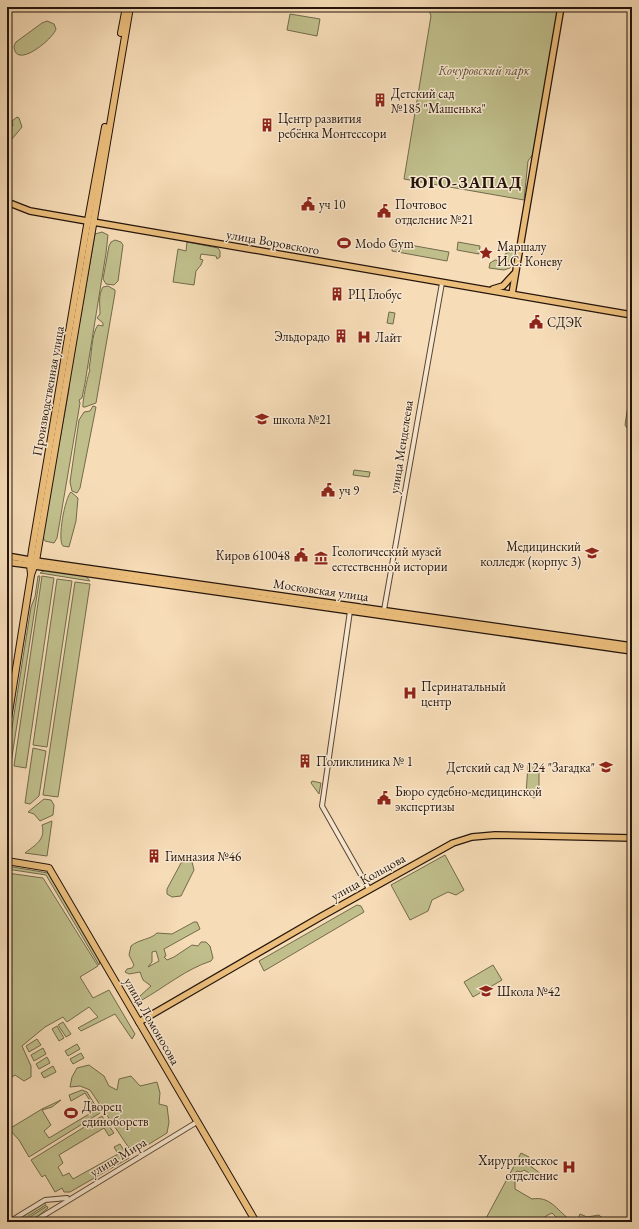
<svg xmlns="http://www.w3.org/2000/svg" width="639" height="1229" viewBox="0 0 639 1229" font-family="'EB Garamond',serif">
<rect width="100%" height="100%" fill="#f6dcb7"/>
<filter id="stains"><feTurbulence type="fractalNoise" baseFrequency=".005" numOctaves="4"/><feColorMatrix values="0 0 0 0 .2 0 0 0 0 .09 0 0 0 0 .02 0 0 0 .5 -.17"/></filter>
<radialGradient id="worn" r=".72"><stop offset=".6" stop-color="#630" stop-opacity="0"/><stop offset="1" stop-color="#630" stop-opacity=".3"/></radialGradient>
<g fill="#c0bf8c" stroke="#726a4c" fill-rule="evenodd">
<polygon points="428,7 558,7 533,154 528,161 524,200 404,179 431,16"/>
<polygon points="290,14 320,19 317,36 287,30"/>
<path d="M47 21 54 24 56 29C54 38 15 71 14 46L16 42 42 23Z"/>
<polygon points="17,117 19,118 22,127 7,145 7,133 13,125 12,121"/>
<polygon points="102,232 108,235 106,253 85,383 82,398 79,400 80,403 57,538 54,543 45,541 41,534 52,478 54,476 52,473 54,472 69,389 69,383 95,234"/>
<polygon points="115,240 121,242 123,245 118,281 114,285 106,284 103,279 109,246 111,242"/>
<polygon points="187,242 218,248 220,251 220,257 217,259 216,256 201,254 200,259 203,260 201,265 196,271 194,285 173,282 178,249 186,251"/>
<polygon points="393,242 449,252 447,261 392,251"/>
<polygon points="458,242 480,246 479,254 457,250"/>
<polygon points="513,250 514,253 510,268 504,270 489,268 490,263 495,260 504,262 505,254"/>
<path d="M108 286 115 290V293L96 403 85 407H83C82 403 88 374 90 370L89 368C92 356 91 334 98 325L103 326V323L97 318 100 314C100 305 98 295 103 287Z"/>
<polygon points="389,312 395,313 393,324 387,323"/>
<polygon points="632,396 632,430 627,428 625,425 629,399"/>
<polygon points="93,406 96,407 80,488 77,493 72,491 70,482 79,420 84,412 90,411"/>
<polygon points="354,470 370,472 369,477 353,475"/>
<path d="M71 492 78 498 76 521 69 547 63 546C57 540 65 497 71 492Z"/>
<polygon points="45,570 85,575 90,581 40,573"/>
<polygon points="38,576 40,576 7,789 7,759 31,607 35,597"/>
<polygon points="42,576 54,578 26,768 14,766"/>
<polygon points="57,579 72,581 47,747 33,745"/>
<polygon points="75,582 90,584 58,797 43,795"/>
<polygon points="33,748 46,751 39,796 30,804 25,803"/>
<polygon points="532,764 537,765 539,768 539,795 534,798 526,794 528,765"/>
<polygon points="312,781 321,783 319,794 311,783"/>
<polygon points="44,799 51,800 54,805 53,815 40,821 34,814 28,812"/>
<path d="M52 821 47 856 25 853C35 845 46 840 42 825Z"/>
<polygon points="445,855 464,890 456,895 448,892 432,900 428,911 410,920 391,885"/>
<polygon points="185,861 192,862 194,870 181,896 172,897 167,894 167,889 181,863"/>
<polygon points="7,866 48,873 100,960 99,965 46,875 7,869"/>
<polygon points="7,873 43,878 98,966 80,977 93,998 109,990 135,1034 132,1039 115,1014 81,1031 78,1028 98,1017 89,1007 67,1022 63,1017 45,1027 22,1046 31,1066 31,1077 24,1081 15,1075 7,1080"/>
<polygon points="357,905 361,906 364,912 264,971 259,961"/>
<path d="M194 922H197L200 929 164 949 166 956 164 957 167 960 174 957 192 945 198 946 201 942H206L210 946 213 958 211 961C186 969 165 987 142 1000L140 996 151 986 143 980 140 972 129 974 125 972 127 969 132 968 134 965 129 955 131 946C139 939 150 940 157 933L172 934ZM156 951 159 961 148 967 152 962V952Z"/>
<polygon points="493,965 502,980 473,997 464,982"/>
<polygon points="63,1022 71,1034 66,1037 58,1025"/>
<polygon points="57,1026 64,1038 59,1041 52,1029"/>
<polygon points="37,1039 41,1045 29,1052 26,1046"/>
<polygon points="77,1044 80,1049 68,1056 65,1051"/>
<polygon points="43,1048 46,1054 34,1061 31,1055"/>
<polygon points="81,1053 84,1058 73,1064 70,1059"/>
<polygon points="47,1057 50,1063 39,1069 36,1064"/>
<polygon points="89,1065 104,1076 109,1086 117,1090 119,1079 131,1076 140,1086 157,1082 160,1093 159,1104 167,1106 169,1122 167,1133 133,1154 90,1090 80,1086 70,1087 72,1077 77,1068"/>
<polygon points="53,1066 56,1072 44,1078 41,1073"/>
<polygon points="82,1090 87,1092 100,1113 29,1157 19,1140 9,1129 42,1109 61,1100 52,1107 42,1110 51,1125 44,1131 49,1138 96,1110 85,1093 71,1101 69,1095"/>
<polygon points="102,1116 114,1133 109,1136 104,1128 59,1155 63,1163 58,1167 63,1176 69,1173 73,1179 118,1154 114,1147 120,1144 129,1158 70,1192 64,1192 62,1188 55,1192 45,1175 42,1177 31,1160"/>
<path d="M521 1153 529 1157V1165L545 1177 543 1181 524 1170 521 1172 517 1171 512 1179 515 1181V1189L532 1199C550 1196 556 1209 569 1219L568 1222H558V1219L552 1213 546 1216 543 1222H484Z"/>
<polygon points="44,1202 46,1205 19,1222 13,1222"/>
<path d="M47 1206 48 1208C40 1214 34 1222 22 1222Z"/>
<polygon points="580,1214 587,1217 599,1215 607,1222 577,1222"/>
</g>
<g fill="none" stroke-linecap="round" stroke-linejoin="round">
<g stroke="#584636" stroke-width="6">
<g id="minor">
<polyline points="384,610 442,283"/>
<polyline points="350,611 322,806 369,889"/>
<polyline points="9,1222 45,1200 67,1198"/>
<polyline points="33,1222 197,1122"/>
</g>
</g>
<g stroke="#24140b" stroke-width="8">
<g id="major">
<polyline points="7,202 30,211 87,221"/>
<polyline points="93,222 632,315"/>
<polyline points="493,289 503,286 514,274"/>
<polyline points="512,294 561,7"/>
<polyline points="7,556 30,560"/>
<polyline points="36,561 632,646"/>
<polyline points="7,562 30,565"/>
<polyline points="35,566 632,651"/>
<polyline points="139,1022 322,916 453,843 472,837 495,835 632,838"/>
</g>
</g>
<g stroke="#24140b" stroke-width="8">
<g id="highway">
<polyline points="121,33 126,7"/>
<polyline points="31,574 30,565 32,550 86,231 105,127"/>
<polyline points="7,725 31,575 36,561 130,7"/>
<polyline points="7,861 49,868 256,1222"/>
</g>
</g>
<use href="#minor" stroke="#f9e8d0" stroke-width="4"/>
<use href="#major" stroke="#ebbe7c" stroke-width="5.5"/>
<use href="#highway" stroke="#ebbe7c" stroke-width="6"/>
</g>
<defs>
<g id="building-bare" transform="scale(1.08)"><path d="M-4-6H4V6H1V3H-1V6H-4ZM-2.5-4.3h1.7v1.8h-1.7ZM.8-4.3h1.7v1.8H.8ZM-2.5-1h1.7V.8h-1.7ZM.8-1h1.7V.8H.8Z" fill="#8f2418" stroke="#f9e8d0" stroke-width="2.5" paint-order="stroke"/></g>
<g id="civic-bare" transform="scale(1.08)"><path d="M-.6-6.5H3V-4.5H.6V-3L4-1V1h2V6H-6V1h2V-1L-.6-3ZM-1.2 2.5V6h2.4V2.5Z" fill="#8f2418" stroke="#f9e8d0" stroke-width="2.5" paint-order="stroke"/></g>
<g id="stadium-bare" transform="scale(1.08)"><path d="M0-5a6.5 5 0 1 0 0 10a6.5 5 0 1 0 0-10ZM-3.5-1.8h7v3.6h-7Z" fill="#8f2418" stroke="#f9e8d0" stroke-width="2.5" paint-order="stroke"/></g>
<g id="sight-bare" transform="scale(1.08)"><path d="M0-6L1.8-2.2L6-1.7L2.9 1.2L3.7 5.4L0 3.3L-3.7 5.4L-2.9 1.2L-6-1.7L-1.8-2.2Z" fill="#8f2418" stroke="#f9e8d0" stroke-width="2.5" paint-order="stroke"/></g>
<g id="hospital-bare" transform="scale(1.08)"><path d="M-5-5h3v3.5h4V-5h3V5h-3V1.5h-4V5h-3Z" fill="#8f2418" stroke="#f9e8d0" stroke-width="2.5" paint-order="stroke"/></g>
<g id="school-bare" transform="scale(1.08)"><path d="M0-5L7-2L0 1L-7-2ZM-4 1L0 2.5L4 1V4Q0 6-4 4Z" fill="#8f2418" stroke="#f9e8d0" stroke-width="2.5" paint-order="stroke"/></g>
<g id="university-bare" transform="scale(1.08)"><path d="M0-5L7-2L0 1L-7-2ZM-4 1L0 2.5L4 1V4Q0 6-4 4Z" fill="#8f2418" stroke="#f9e8d0" stroke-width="2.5" paint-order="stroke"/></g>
<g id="museum-bare" transform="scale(1.08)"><path d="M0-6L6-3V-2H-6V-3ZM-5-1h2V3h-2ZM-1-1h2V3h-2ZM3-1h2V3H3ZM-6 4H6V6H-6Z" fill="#8f2418" stroke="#f9e8d0" stroke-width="2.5" paint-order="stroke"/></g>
</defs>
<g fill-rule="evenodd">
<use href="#building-bare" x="380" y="100"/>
<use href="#building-bare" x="267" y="125"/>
<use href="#civic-bare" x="308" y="204"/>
<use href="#civic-bare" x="384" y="211"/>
<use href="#stadium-bare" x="344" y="243"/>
<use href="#sight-bare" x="486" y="253"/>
<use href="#building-bare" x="337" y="294"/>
<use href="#civic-bare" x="536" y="322"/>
<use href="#building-bare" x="341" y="336"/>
<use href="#hospital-bare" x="364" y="337"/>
<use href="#school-bare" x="262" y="419"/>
<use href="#civic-bare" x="328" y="490"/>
<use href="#university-bare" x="592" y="553"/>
<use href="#civic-bare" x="301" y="555"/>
<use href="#museum-bare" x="321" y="558"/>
<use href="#hospital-bare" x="410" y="693"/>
<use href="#building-bare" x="305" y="761"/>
<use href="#school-bare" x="606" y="767"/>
<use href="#civic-bare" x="384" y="798"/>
<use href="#building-bare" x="154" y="856"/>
<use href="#school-bare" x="486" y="991"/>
<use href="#stadium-bare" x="71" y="1113"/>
<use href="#hospital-bare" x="569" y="1167"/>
</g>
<g text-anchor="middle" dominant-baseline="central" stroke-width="3" stroke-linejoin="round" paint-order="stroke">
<g font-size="13" font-style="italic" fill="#5b5038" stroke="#f9e8d0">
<text x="484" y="70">Кочуровский парк</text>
</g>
<g font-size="13" fill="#24140b" stroke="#f9e8d0" text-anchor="start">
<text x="391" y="93">Детский сад<tspan x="391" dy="15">№185 "Машенька"</tspan></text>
<text x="278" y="118">Центр развития<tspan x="278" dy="15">ребёнка Монтессори</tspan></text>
<text x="319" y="204">уч 10</text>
<text x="395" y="204">Почтовое<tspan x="395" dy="15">отделение №21</tspan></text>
<text x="355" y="243">Modo Gym</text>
<text x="497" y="246">Маршалу<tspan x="497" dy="15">И.С. Коневу</tspan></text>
<text x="348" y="294">РЦ Глобус</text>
<text x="547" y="322">СДЭК</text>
<text x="330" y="336" text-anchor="end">Эльдорадо</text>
<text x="375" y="337">Лайт</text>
<text x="273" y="419">школа №21</text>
<text x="339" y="490">уч 9</text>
<text x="581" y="546" text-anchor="end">Медицинский<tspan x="581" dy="15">колледж (корпус 3)</tspan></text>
<text x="332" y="551">Геологический музей<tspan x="332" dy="15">естественной истории</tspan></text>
<text x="290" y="555" text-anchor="end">Киров 610048</text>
<text x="421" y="686">Перинатальный<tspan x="421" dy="15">центр</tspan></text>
<text x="316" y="761">Поликлиника № 1</text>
<text x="595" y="767" text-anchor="end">Детский сад № 124 "Загадка"</text>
<text x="395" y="791">Бюро судебно-медицинской<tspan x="395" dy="15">экспертизы</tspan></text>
<text x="165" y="856">Гимназия №46</text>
<text x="497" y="991">Школа №42</text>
<text x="82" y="1106">Дворец<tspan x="82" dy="15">единоборств</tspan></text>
<text x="558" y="1160" text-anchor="end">Хирургическое<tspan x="558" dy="15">отделение</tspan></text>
</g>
<g font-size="13" fill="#24140b" stroke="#f9e8d0">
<text transform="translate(273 242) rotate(10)">улица Воровского</text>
<text transform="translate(48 391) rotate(-80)">Производственная улица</text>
<text transform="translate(401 447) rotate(-81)">улица Менделеева</text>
<text transform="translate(321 590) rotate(8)">Московская улица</text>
<text transform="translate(368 877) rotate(-29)">улица Кольцова</text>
<text transform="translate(152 1021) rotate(60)">улица Ломоносова</text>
<text transform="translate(118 1157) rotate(-31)">улица Мира</text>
</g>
<g font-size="17" font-weight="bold" letter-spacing="1" fill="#24140b" stroke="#f9e8d0">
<text x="466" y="182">ЮГО-ЗАПАД</text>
</g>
</g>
<rect width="639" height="1229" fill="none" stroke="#f6dcb7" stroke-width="24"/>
<rect x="8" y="8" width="623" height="1213" fill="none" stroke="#24140b" stroke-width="2"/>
<rect x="12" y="12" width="615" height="1205" fill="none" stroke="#24140b"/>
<rect width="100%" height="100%" filter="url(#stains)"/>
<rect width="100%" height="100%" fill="url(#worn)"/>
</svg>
